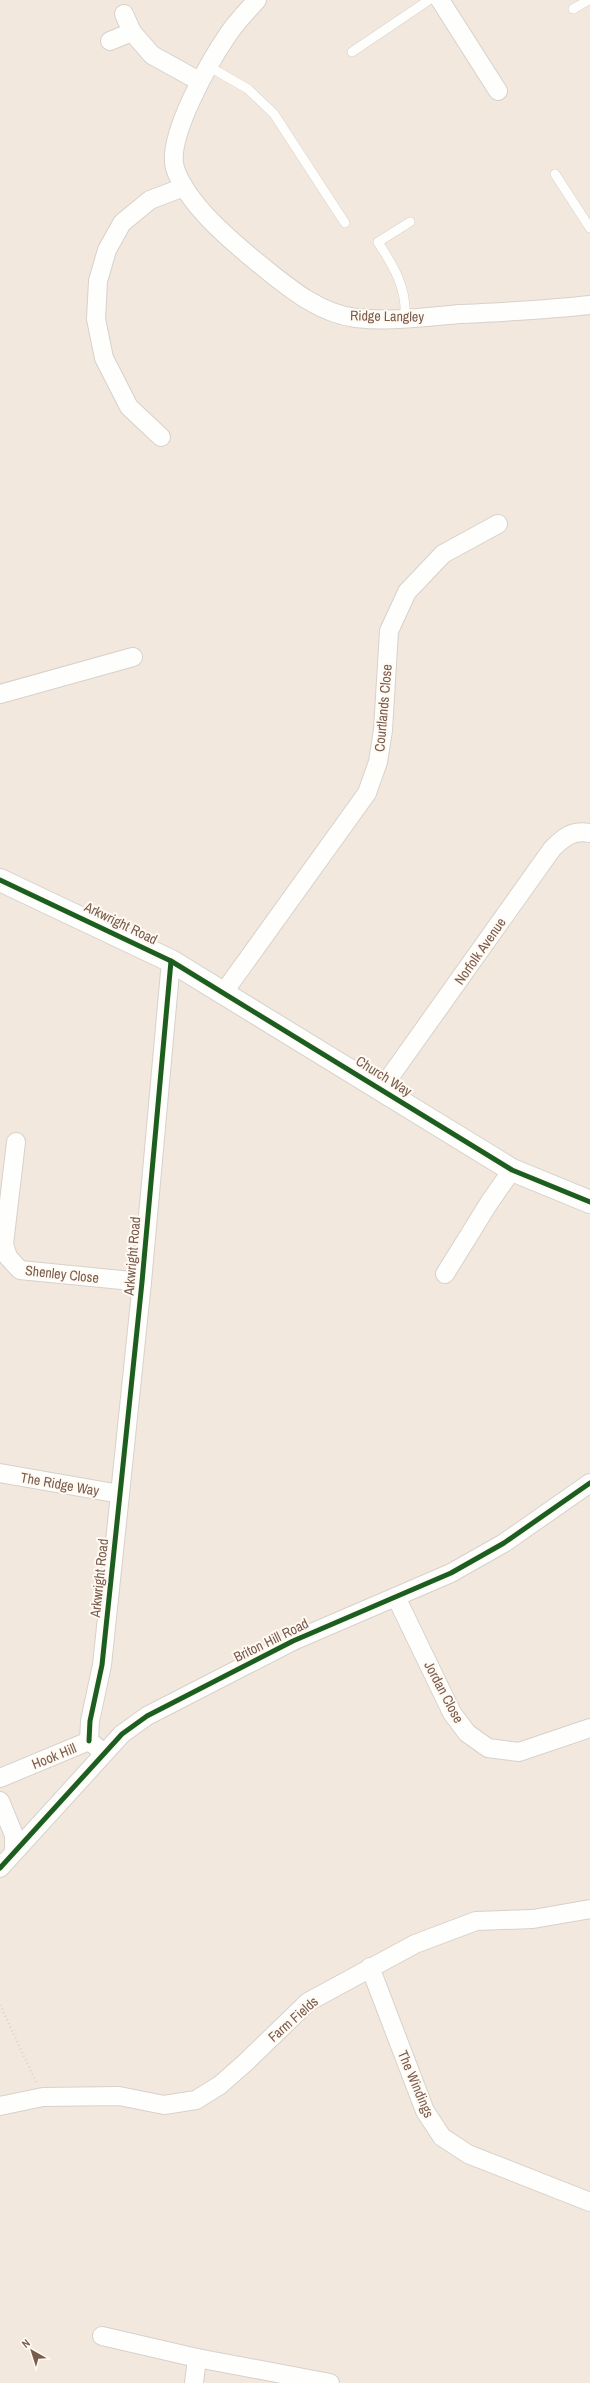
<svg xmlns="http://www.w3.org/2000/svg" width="590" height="2383" viewBox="0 0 590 2383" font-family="'Archivo Narrow',sans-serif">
<rect width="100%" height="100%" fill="#f9f5f0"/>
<rect fill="#f2e8de" x="0" y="0" width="590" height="2383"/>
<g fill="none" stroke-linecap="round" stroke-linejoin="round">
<g stroke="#d7d1cb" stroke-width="10">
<g id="service">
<polyline points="573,9 589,0"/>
<polyline points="352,52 429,0"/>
<polyline points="208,66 248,89 274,114 345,223"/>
<polyline points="555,174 590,228"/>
<path d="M405 318C407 288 394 267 378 242L410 222"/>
</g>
</g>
<g stroke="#d7d1cb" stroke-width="20">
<g id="minor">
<path d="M257 0C248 10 237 21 229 33 211 59 166 137 175 168 186 203 230 240 258 263 287 286 317 313 356 318 390 322 426 317 460 314 503 312 547 310 590 305"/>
<polyline points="440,0 498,91"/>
<polyline points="124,14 132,32"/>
<polyline points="110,41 132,32 152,55 199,81"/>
<polyline points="161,437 129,407 104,358 96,319 98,281 107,250 122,223 150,200 184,187"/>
<polyline points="0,694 133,657"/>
<polyline points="224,992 367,793 378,762 383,730 389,631 407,592 443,554 498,524"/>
<path d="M382 1088 552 849C564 837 572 830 590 833"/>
<polyline points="16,1142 4,1244 8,1257 20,1270 142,1282"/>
<polyline points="445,1274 489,1203 512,1170"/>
<polyline points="0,1473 120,1494"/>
<polyline points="396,1597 452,1713 467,1733 488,1748 519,1752 590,1728"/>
<polyline points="89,1741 90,1721 102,1665 120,1494 142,1282 171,961"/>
<polyline points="0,1778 89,1741 98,1748"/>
<polyline points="0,1801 14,1835 14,1852"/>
<polyline points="0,1868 122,1734 147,1716 293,1641 451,1573 504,1543 590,1483"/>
<polyline points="370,1967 425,2111 442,2137 468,2154 590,2202"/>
<polyline points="0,2106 43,2097 119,2096 164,2105 196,2100 220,2085 245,2063 308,2002 415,1944 476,1921 533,1919 590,1909"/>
<polyline points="102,2336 197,2358 330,2383"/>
<polyline points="194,2383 197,2358"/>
</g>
</g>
<g stroke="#d7d1cb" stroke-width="24">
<polyline id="tertiary" points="0,880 171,961 512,1170 590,1202"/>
</g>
<polyline stroke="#dcd5d0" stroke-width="2.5" stroke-dasharray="1 3" stroke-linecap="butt" points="0,2005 36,2082"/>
<use href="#service" stroke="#fefefd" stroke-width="9"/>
<use href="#minor" stroke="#fefefd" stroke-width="18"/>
<use href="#tertiary" stroke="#fefefd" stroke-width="22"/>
<g stroke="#fffaf3" stroke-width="8">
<g id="cycleway">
<polyline points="0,880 171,961 512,1170 590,1202"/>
<polyline points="89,1741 90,1721 102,1665 120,1494 142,1282 171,961"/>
<polyline points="0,1868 122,1734 147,1716 293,1641 451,1573 504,1543 590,1483"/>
</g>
</g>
<use href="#cycleway" stroke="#1b5e20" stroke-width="5"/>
</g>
<g text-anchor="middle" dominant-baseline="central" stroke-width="4" stroke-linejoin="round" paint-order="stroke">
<g font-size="14" fill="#7a5c4d" stroke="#fffaf3">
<text transform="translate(387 316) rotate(1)">Ridge Langley</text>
<text transform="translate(383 708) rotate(-85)">Courtlands Close</text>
<text transform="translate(121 923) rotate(26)">Arkwright Road</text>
<text transform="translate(480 951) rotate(-55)">Norfolk Avenue</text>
<text transform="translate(384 1076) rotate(32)">Church Way</text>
<text transform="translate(132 1256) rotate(-85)">Arkwright Road</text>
<text transform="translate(62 1274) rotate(6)">Shenley Close</text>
<text transform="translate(60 1484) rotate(10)">The Ridge Way</text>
<text transform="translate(99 1578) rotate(-84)">Arkwright Road</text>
<text transform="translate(271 1640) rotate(-26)">Briton Hill Road</text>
<text transform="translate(444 1692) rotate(62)">Jordan Close</text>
<text transform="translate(54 1756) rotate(-22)">Hook Hill</text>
<text transform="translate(293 2019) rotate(-41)">Farm Fields</text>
<text transform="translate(416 2084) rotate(67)">The Windings</text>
</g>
</g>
<g transform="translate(32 2351) rotate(321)" stroke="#fffaf3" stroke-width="3" paint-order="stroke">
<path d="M0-3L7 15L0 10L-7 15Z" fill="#7a5c4d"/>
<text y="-6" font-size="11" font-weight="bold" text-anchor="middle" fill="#7a5c4d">N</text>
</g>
</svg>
